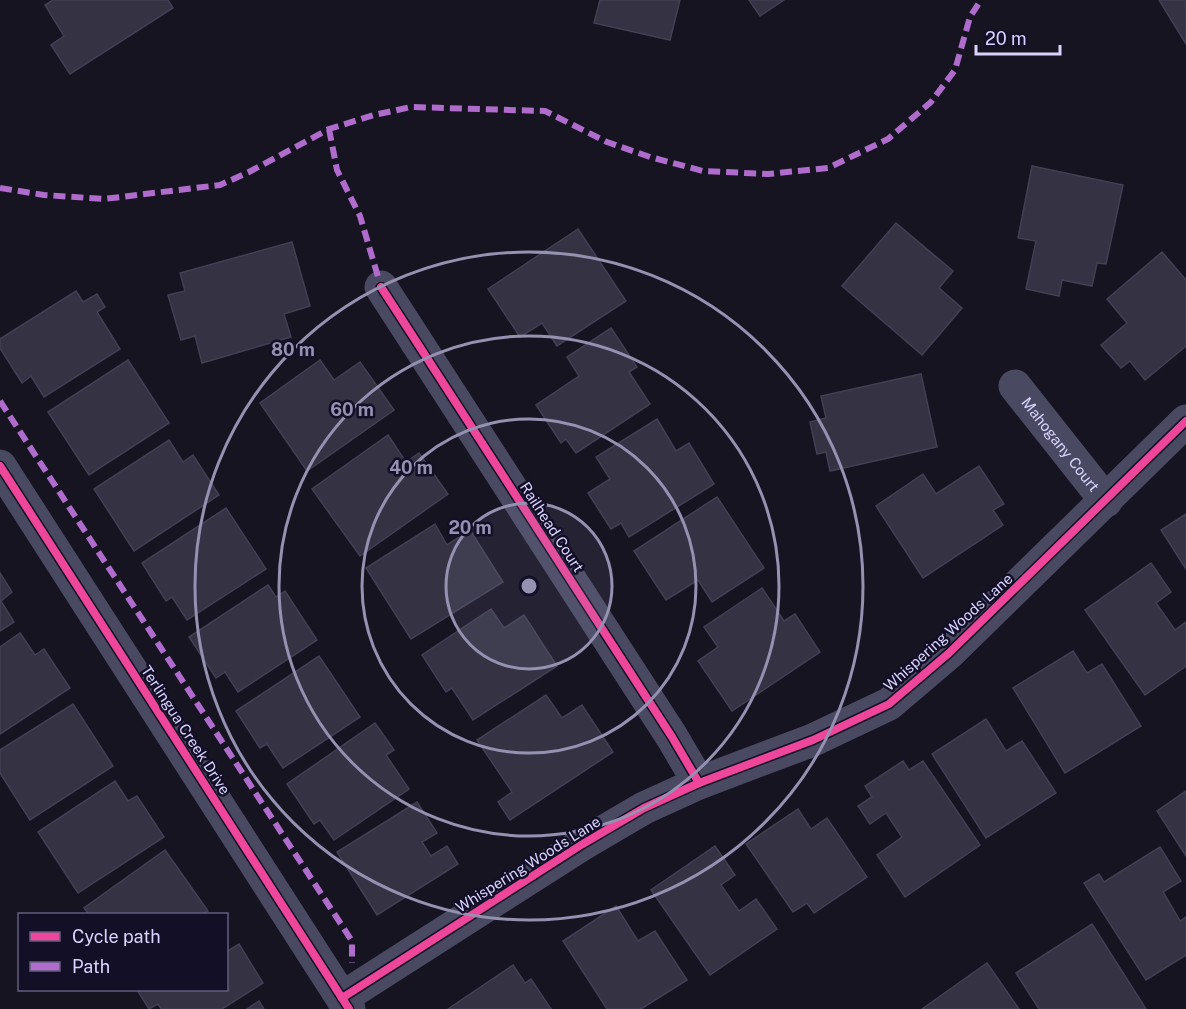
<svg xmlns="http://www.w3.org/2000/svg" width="1186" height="1009" viewBox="0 0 1186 1009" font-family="'Public Sans',sans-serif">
<rect width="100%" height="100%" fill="#161421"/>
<g fill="#343243" stroke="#433f54" stroke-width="1.5">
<polygon points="53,0 168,0 173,8 70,74 51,45 64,36 45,5"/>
<polygon points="600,0 680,0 670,40 594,23"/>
<polygon points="749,0 784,0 760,16"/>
<polygon points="1159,0 1186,0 1186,44"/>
<polygon points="1032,166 1123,185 1106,264 1097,263 1092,286 1062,280 1059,296 1026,289 1036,241 1018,238"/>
<polygon points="896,223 953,271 939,288 962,308 922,355 842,286"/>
<polygon points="578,229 626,301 557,346 542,323 520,337 488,289"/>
<polygon points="292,242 310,306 284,314 291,337 202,363 195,336 181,340 168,295 185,291 180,273"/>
<polygon points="1162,252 1186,280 1186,346 1145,380 1130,361 1121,368 1101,345 1127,323 1107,299"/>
<polygon points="76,291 83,302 97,294 105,307 97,312 120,349 44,397 31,376 22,383 0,348 0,339"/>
<polygon points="611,328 637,367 629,372 650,404 576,453 566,439 561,443 536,405 579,376 567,357"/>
<polygon points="128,360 169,423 89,475 48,412"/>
<polygon points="320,360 334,380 360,362 394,410 307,471 260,403"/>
<polygon points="921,374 937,447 830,471 826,452 817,454 810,422 826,418 821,396"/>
<polygon points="657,419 676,451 689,443 714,484 629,537 621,523 611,529 588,493 610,479 596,457"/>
<polygon points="388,435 406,462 419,453 448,494 360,556 312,489"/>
<polygon points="169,440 183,462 193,455 219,495 134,551 94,489"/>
<polygon points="979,466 1004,504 993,510 1003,525 923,578 876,506 923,474 936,494"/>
<polygon points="717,497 764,568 712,602 698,580 666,600 634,551"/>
<polygon points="226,508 266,569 187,620 172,597 166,601 142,563"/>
<polygon points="1186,514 1186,569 1161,530"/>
<polygon points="435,524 447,545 470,530 503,582 411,639 366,568"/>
<polygon points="1151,563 1171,592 1156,603 1175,630 1186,622 1186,666 1145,695 1085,610"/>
<polygon points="0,573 12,592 1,601 14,622 0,631"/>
<polygon points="268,585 276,597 285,591 317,640 238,692 225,672 216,678 189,637"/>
<polygon points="762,588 784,621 795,614 820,652 732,711 698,661 718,647 704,627"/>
<polygon points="491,609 504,628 524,615 557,666 473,720 452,688 446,692 422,655"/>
<polygon points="20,633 35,655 44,649 70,688 0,734 0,647"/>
<polygon points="1073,651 1087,673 1102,664 1141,726 1065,773 1013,688"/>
<polygon points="319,656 360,717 283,768 267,744 260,748 236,711"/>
<polygon points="546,695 562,718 582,705 613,752 510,820 498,802 512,792 477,740"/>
<polygon points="73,704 113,766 30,820 0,773 0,750"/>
<polygon points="986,719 1006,751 1022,741 1056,793 986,838 932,754"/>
<polygon points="375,723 394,750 386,755 409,789 334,840 320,820 314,824 287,784"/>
<polygon points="903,761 909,770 923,761 980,845 905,897 877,855 902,837 886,813 870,824 858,806 872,797 865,786"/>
<polygon points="115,781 128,801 137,796 164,837 78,893 38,832"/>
<polygon points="1186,791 1186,856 1157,811"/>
<polygon points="417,802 437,833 422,842 431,856 447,846 458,864 377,915 337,852"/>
<polygon points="798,809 811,829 827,818 867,877 814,913 807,903 793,912 746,844"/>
<polygon points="715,846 735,875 721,885 739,911 756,899 777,929 710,975 651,890"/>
<polygon points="1160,847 1181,881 1163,892 1180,921 1186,917 1186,955 1146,980 1084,883 1099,874 1104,882"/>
<polygon points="165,850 208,911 202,914 89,914 84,908"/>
<polygon points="616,906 638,941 655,931 687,980 641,1009 607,1009 563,941"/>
<polygon points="1092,924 1146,1009 1039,1009 1016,973"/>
<polygon points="239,944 263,983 222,1009 161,1009 158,1004 149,1009 137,990 226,990 226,952"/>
<polygon points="987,963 1019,1009 922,1009"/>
<polygon points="513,965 525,983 531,979 551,1009 448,1009"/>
<polygon points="259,1001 264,1009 247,1009"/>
</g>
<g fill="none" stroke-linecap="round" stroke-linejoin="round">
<g stroke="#4a4962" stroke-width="33">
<polyline points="381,287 672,737 699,783"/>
<path id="s1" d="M1015 386 1106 501"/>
<polyline points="0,466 349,1009"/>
<polyline points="342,998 581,845 644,808 699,783 813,740 889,704 949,653 1186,421"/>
</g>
<g stroke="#b06ccc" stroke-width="6" stroke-dasharray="12 6" stroke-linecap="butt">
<polyline points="329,129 337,170 360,216 381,287"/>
<polyline points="0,188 44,195 104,199 220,185 249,172 329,129 374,115 411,107 545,111 607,142 650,157 703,171 768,174 828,168 888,139 931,102 955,70 970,17 981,0"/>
<polyline points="0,401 352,941 352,963"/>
</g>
<g stroke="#130f26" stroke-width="11">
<g id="cycleway">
<polyline points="381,287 672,737 699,783"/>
<polyline points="0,466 349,1009"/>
<polyline points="342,998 581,845 644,808 699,783 813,740 889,704 949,653 1186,421"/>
</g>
</g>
<use href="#cycleway" stroke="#ed469a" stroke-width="8"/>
</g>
<circle cx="529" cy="586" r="83" fill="#9591b1" fill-opacity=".12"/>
<g fill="none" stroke="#9591b1" stroke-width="3">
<circle cx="529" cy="586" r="83"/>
<circle cx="529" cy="586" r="167"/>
<circle cx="529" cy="586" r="250"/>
<circle cx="529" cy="586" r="334"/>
</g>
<g text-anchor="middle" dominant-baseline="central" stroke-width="5" stroke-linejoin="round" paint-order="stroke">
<g font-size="15" fill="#d9d4ff" stroke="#130f26">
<text stroke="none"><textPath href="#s1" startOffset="74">Mahogany Court</textPath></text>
<text transform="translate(552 527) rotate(57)">Railhead Court</text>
<text transform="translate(948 632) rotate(-42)">Whispering Woods Lane</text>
<text transform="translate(186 730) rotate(57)">Terlingua Creek Drive</text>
<text transform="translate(528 864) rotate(-32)">Whispering Woods Lane</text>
</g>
</g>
<circle cx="529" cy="586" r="9" fill="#9591b1" stroke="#130f26" stroke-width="3"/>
<g font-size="18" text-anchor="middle" font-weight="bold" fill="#9591b1" stroke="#130f26" stroke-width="5" stroke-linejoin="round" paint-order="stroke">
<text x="293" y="356">80 m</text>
<text x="352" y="416">60 m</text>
<text x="411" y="474">40 m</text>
<text x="470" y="534">20 m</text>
</g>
<rect x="18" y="913" width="210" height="78" fill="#130f26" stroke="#625e7d" stroke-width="1.5"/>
<rect x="30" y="932" width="30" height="9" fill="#ed469a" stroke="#625e7d" stroke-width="1.5"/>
<text x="72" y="943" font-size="18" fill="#d9d4ff">Cycle path</text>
<rect x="30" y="962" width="30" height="9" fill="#b06ccc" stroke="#625e7d" stroke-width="1.5"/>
<text x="72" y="973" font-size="18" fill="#d9d4ff">Path</text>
<path d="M976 45v9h84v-9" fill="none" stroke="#d9d4ff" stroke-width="3"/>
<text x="985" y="45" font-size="18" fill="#d9d4ff" stroke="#130f26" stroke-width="4.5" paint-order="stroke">20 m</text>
</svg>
